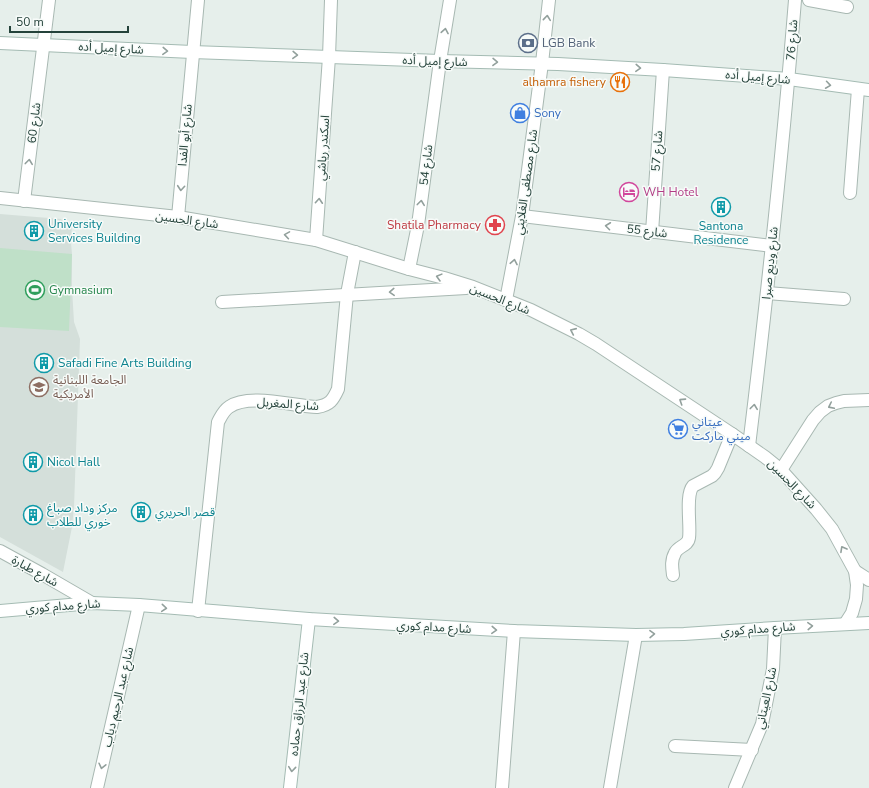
<svg xmlns="http://www.w3.org/2000/svg" width="869" height="788" viewBox="0 0 869 788" font-family="'Nunito Sans','Noto Sans Arabic',sans-serif">
<rect width="100%" height="100%" fill="#e6efeb"/>
<polygon fill="#d4dfda" points="0,214 61,219 63,222 72,222 71,243 72,254 72,289 74,322 80,339 74,507 72,527 63,572 0,537"/>
<polygon fill="#bfe0c8" points="0,248 72,254 69,331 0,327"/>
<g fill="none" stroke-linecap="round" stroke-linejoin="round">
<g stroke="#a8b8b2" stroke-width="14">
<g id="street">
<polyline points="809,0 847,7"/>
<polyline points="850,193 858,89"/>
<polyline points="0,198 178,217 316,240 409,269 444,278 473,287 531,310 579,334 596,344 732,434 765,457 781,470 816,509 832,529 855,571 857,585 856,599 852,613 845,624"/>
<polyline points="24,201 49,0"/>
<polyline points="522,216 772,246"/>
<polyline points="178,217 198,0"/>
<polyline points="652,232 663,70"/>
<polyline points="316,240 329,57 331,0"/>
<polyline points="409,269 418,225 440,61 450,0"/>
<polyline points="767,293 844,299"/>
<polyline points="506,300 522,216 542,63 549,0"/>
<polyline points="222,302 466,288"/>
<path d="M749 446C767 298 783 149 795 0"/>
<polyline points="781,470 813,420 820,412 828,406 836,403 844,401 869,400"/>
<polyline points="0,551 42,574 92,603"/>
<polyline points="855,571 869,580"/>
<path d="M673 575C672 567 671 560 675 553 678 546 688 546 689 538 691 526 685 495 693 486L712 476 715 473 718 468 732 434"/>
<path d="M198 611 218 422C221 417 223 411 229 407 249 393 293 406 317 407 330 405 333 400 338 389L347 294 355 252"/>
<polyline points="675,746 752,750"/>
<polyline points="97,788 139,605"/>
<polyline points="502,788 514,631"/>
<polyline points="610,788 636,635"/>
<polyline points="735,788 762,724 773,669 775,628"/>
</g>
</g>
<g stroke="#a4bbb3" stroke-width="14">
<g id="secondary">
<polyline points="0,43 192,52 440,61 558,64 663,70 789,79 869,90"/>
<polyline points="0,611 92,603 139,605 309,619 514,631 636,635 684,634 775,628 869,623"/>
<polyline points="290,788 309,619"/>
</g>
</g>
<use href="#street" stroke="#fff" stroke-width="12"/>
<use href="#secondary" stroke="#fff" stroke-width="12"/>
</g>
<defs><path id="oneway-chevron" d="M-2-3.5L2.5 0L-2 3.5" fill="none" stroke-width="1.6" stroke-linecap="round" stroke-linejoin="round"/></defs>
<g stroke="#92a09c">
<use href="#oneway-chevron" transform="translate(547 18) rotate(-84)"/>
<use href="#oneway-chevron" transform="translate(445 31) rotate(-80)"/>
<use href="#oneway-chevron" transform="translate(165 51) rotate(3)"/>
<use href="#oneway-chevron" transform="translate(295 55) rotate(2)"/>
<use href="#oneway-chevron" transform="translate(495 62) rotate(1)"/>
<use href="#oneway-chevron" transform="translate(638 68) rotate(3)"/>
<use href="#oneway-chevron" transform="translate(828 85) rotate(8)"/>
<use href="#oneway-chevron" transform="translate(29 162) rotate(-83)"/>
<use href="#oneway-chevron" transform="translate(181 188) rotate(95)"/>
<use href="#oneway-chevron" transform="translate(319 201) rotate(-86)"/>
<use href="#oneway-chevron" transform="translate(421 203) rotate(-83)"/>
<use href="#oneway-chevron" transform="translate(608 226) rotate(-173)"/>
<use href="#oneway-chevron" transform="translate(287 235) rotate(-171)"/>
<use href="#oneway-chevron" transform="translate(514 262) rotate(-79)"/>
<use href="#oneway-chevron" transform="translate(439 277) rotate(-165)"/>
<use href="#oneway-chevron" transform="translate(392 292) rotate(177)"/>
<use href="#oneway-chevron" transform="translate(573 331) rotate(-156)"/>
<use href="#oneway-chevron" transform="translate(682 401) rotate(-147)"/>
<use href="#oneway-chevron" transform="translate(831 406) rotate(154)"/>
<use href="#oneway-chevron" transform="translate(754 407) rotate(-83)"/>
<use href="#oneway-chevron" transform="translate(843 549) rotate(-119)"/>
<use href="#oneway-chevron" transform="translate(164 608) rotate(5)"/>
<use href="#oneway-chevron" transform="translate(336 621) rotate(3)"/>
<use href="#oneway-chevron" transform="translate(810 626) rotate(-3)"/>
<use href="#oneway-chevron" transform="translate(494 630) rotate(3)"/>
<use href="#oneway-chevron" transform="translate(652 634) rotate(-1)"/>
<use href="#oneway-chevron" transform="translate(102 766) rotate(103)"/>
<use href="#oneway-chevron" transform="translate(292 769) rotate(96)"/>
</g>
<defs>
<g id="bank-ring" transform="scale(1)"><circle r="9.5" fill="#f7fbf9" stroke="#5c6f8a" stroke-width="1.5"/><path d="M-6-4H6V4H-6ZM0-2.3a2.3 2.3 0 1 0 0 4.6a2.3 2.3 0 1 0 0-4.6Z" fill="#5c6f8a"/></g>
<g id="restaurant-ring" transform="scale(1)"><circle r="9.5" fill="#f7fbf9" stroke="#e8710a" stroke-width="1.5"/><path d="M-5-6h1v4h1v-4h1v4h1v-4h1v5L-1.5 .5V6h-2V.5L-5-1ZM5-6V6H3V1.5H1.5Q1.5-4 5-6Z" fill="#e8710a"/></g>
<g id="shop-ring" transform="scale(1)"><circle r="9.5" fill="#f7fbf9" stroke="#3f7fe0" stroke-width="1.5"/><path d="M-5-2.5h2.3a2.7 3.5 0 0 1 5.4 0H5L5.5 6h-11ZM-1.5-2.5h3a1.5 2.3 0 0 0-3 0Z" fill="#3f7fe0"/></g>
<g id="hotel-ring" transform="scale(1)"><circle r="9.5" fill="#f7fbf9" stroke="#d1479c" stroke-width="1.5"/><path d="M-6-4.5h1.5V1H6V5H4.5V3h-9V5H-6ZM-4 0a1.8 1.8 0 1 1 3.6 0ZM.5 0V-2.5h3Q6-2.5 6 0Z" fill="#d1479c"/></g>
<g id="building-ring" transform="scale(1)"><circle r="9.5" fill="#f7fbf9" stroke="#0f9aa8" stroke-width="1.5"/><path d="M-4-6H4V6H1V3H-1V6H-4ZM-2.5-4.3h1.7v1.8h-1.7ZM.8-4.3h1.7v1.8H.8ZM-2.5-1h1.7V.8h-1.7ZM.8-1h1.7V.8H.8Z" fill="#0f9aa8"/></g>
<g id="pharmacy-ring" transform="scale(1)"><circle r="9.5" fill="#f7fbf9" stroke="#e0444e" stroke-width="1.5"/><path d="M-2-6h4v4h4v4h-4v4h-4v-4h-4v-4h4Z" fill="#e0444e"/></g>
<g id="stadium-ring" transform="scale(1)"><circle r="9.5" fill="#f7fbf9" stroke="#2e9e5b" stroke-width="1.5"/><path d="M0-5a6.5 5 0 1 0 0 10a6.5 5 0 1 0 0-10ZM-3.5-1.8h7v3.6h-7Z" fill="#2e9e5b"/></g>
<g id="university-ring" transform="scale(1)"><circle r="9.5" fill="#f7fbf9" stroke="#8d6e63" stroke-width="1.5"/><path d="M0-5L7-2L0 1L-7-2ZM-4 1L0 2.5L4 1V4Q0 6-4 4Z" fill="#8d6e63"/></g>
<g id="supermarket-ring" transform="scale(1)"><circle r="9.5" fill="#f7fbf9" stroke="#3f7fe0" stroke-width="1.5"/><path d="M-6-5.5h2.5l.6 2H6L4.5 2H-2.5L-4.4-4H-6ZM-1.5 3.2a1.3 1.3 0 1 0 .1 0ZM3 3.2a1.3 1.3 0 1 0 .1 0Z" fill="#3f7fe0"/></g>
</defs>
<g fill-rule="evenodd">
<use href="#bank-ring" x="528" y="43"/>
<use href="#restaurant-ring" x="620" y="82"/>
<use href="#shop-ring" x="520" y="113"/>
<use href="#hotel-ring" x="629" y="192"/>
<use href="#building-ring" x="721" y="207"/>
<use href="#pharmacy-ring" x="495" y="225"/>
<use href="#building-ring" x="34" y="231"/>
<use href="#stadium-ring" x="35" y="290"/>
<use href="#building-ring" x="44" y="363"/>
<use href="#university-ring" x="39" y="387"/>
<use href="#supermarket-ring" x="678" y="429"/>
<use href="#building-ring" x="33" y="462"/>
<use href="#building-ring" x="141" y="512"/>
<use href="#building-ring" x="33" y="515"/>
</g>
<g text-anchor="middle" dominant-baseline="central" stroke-width="3" stroke-linejoin="round" paint-order="stroke">
<g font-size="12" fill="#24423a" stroke="#f7fbf9">
<text transform="translate(792 40) rotate(-86)">شارع 76</text>
<text transform="translate(111 48) rotate(3)">شارع إميل أده</text>
<text transform="translate(435 61) rotate(2)">شارع إميل أده</text>
<text transform="translate(758 77) rotate(5)">شارع إميل أده</text>
<text transform="translate(34 123) rotate(-83)">شارع 60</text>
<text transform="translate(185 135) rotate(-85)">شارع أبو الفدا</text>
<text transform="translate(323 148) rotate(-86)">اسكندر رياشي</text>
<text transform="translate(657 151) rotate(-86)">شارع 57</text>
<text transform="translate(426 165) rotate(-83)">شارع 54</text>
<text transform="translate(526 182) rotate(-82)">شارع مصطفى الغلايني</text>
<text transform="translate(187 220) rotate(8)">شارع الحسين</text>
<text transform="translate(647 231) rotate(7)">شارع 55</text>
<text transform="translate(770 263) rotate(-84)">شارع وديع صبرا</text>
<text transform="translate(500 299) rotate(22)">شارع الحسين</text>
<text transform="translate(288 404) rotate(4)">شارع المغربل</text>
<text transform="translate(792 484) rotate(46)">شارع الحسين</text>
<text transform="translate(35 571) rotate(29)">شارع طبارة</text>
<text transform="translate(63 606) rotate(-4)">شارع مدام كوري</text>
<text transform="translate(434 627) rotate(3)">شارع مدام كوري</text>
<text transform="translate(758 629) rotate(-4)">شارع مدام كوري</text>
<text transform="translate(118 697) rotate(-77)">شارع عبد الرحيم دياب</text>
<text transform="translate(766 698) rotate(-78)">شارع العيتاني</text>
<text transform="translate(299 704) rotate(-84)">شارع عبد الرزاق حماده</text>
</g>
<g font-size="12" fill="#4e5e75" stroke="#f7fbf9" text-anchor="start">
<text x="542" y="43">LGB Bank</text>
</g>
<g font-size="12" fill="#c56008" stroke="#f7fbf9" text-anchor="end">
<text x="606" y="82">alhamra fishery</text>
</g>
<g font-size="12" fill="#366cbe" stroke="#f7fbf9" text-anchor="start">
<text x="534" y="113">Sony</text>
<text x="692" y="422">عيتاني<tspan x="692" dy="14">ميني ماركت</tspan></text>
</g>
<g font-size="12" fill="#b23c85" stroke="#f7fbf9" text-anchor="start">
<text x="643" y="192">WH Hotel</text>
</g>
<g font-size="12" fill="#0d838f" stroke="#f7fbf9" text-anchor="start">
<text x="48" y="224">University<tspan x="48" dy="14">Services Building</tspan></text>
<text x="721" y="226" text-anchor="middle">Santona<tspan x="721" dy="14">Residence</tspan></text>
<text x="58" y="363">Safadi Fine Arts Building</text>
<text x="47" y="462">Nicol Hall</text>
<text x="47" y="508">مركز وداد صباغ<tspan x="47" dy="14">خوري للطلاب</tspan></text>
<text x="155" y="512">قصر الحريري</text>
</g>
<g font-size="12" fill="#be3a42" stroke="#f7fbf9" text-anchor="end">
<text x="481" y="225">Shatila Pharmacy</text>
</g>
<g font-size="12" fill="#27864d" stroke="#f7fbf9" text-anchor="start">
<text x="49" y="290">Gymnasium</text>
</g>
<g font-size="12" fill="#785e54" stroke="#f7fbf9" text-anchor="start">
<text x="53" y="380">الجامعة اللبنانية<tspan x="53" dy="14">الأمريكية</tspan></text>
</g>
</g>
<path d="M10 26v6h118v-6" fill="none" stroke="#24423a" stroke-width="2"/>
<text x="16" y="26" font-size="12" fill="#24423a" stroke="#f7fbf9" stroke-width="3" paint-order="stroke">50 m</text>
</svg>
